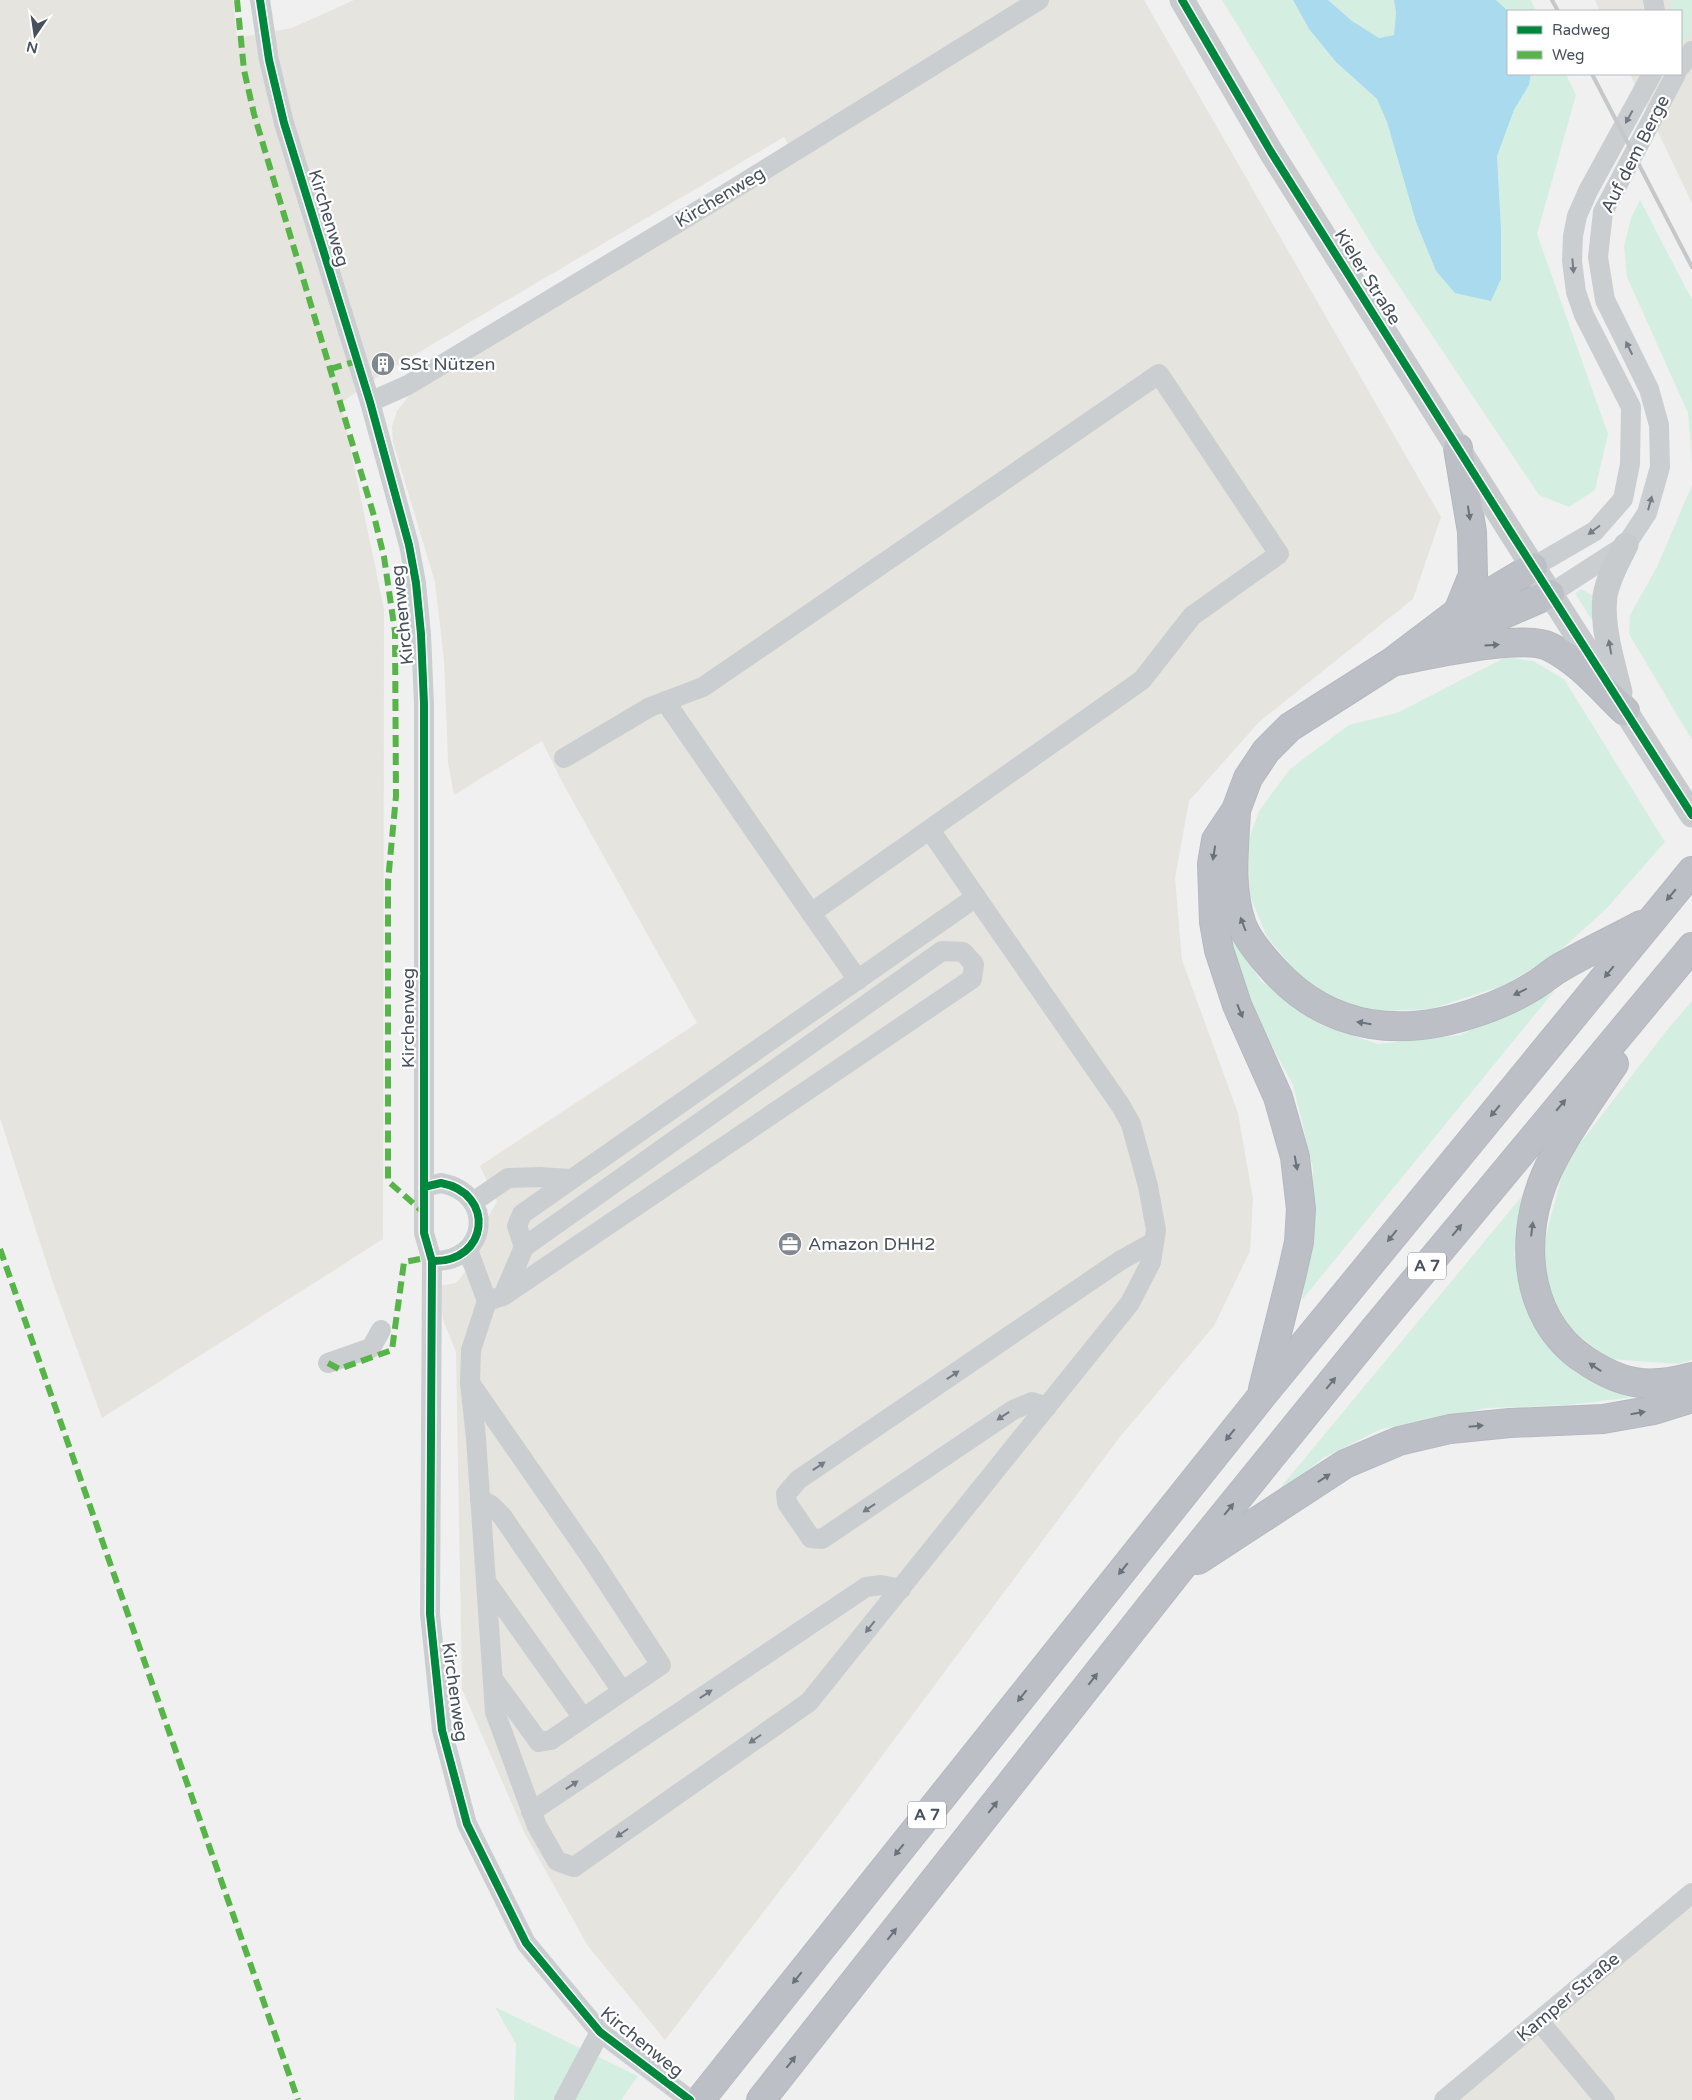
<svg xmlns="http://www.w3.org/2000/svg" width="1692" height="2100" viewBox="0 0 1692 2100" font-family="'Varela Round',sans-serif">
<rect width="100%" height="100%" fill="#f0f0f0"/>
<g fill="#e5e4de">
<polygon points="0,0 233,0 237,38 292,28 354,0 1144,0 1441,517 1413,599 1259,722 1189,801 1175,878 1182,960 1238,1113 1253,1199 1250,1251 1214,1326 1119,1438 838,1815 665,2040 588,1946 525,1834 462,1689 456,1352 443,1320 439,1286 456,1283 466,1271 460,1263 497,1202 480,1166 697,1023 561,780 542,741 454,795 448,762 444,660 435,582 393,442 392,427 397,411 412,392 796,157 784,137 382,374 341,403 384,609 383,1239 102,1418 53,1283 0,1118"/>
<polygon points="1595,0 1692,0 1692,203 1630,74 1681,74 1681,11 1600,11"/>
<polygon points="1692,1901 1692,2100 1440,2100"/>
</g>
<g fill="#d4efe1">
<polygon points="1222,0 1293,0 1309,29 1336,62 1377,99 1387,122 1416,222 1436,271 1491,301 1501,279 1501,228 1497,156 1514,110 1529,85 1531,74 1566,74 1576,95 1537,234 1608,434 1595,490 1569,507 1539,495 1375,250"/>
<polygon points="1328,0 1394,0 1396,13 1394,35 1379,38 1352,21"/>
<polygon points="1496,0 1531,0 1536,11 1508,11"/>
<polygon points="1670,0 1692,0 1692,31 1681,46 1681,11 1672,11"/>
<polygon points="1640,200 1692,300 1692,462 1688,413 1627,277 1624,246 1631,218"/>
<polygon points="1692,485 1692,740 1629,634 1630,615 1657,567"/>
<polygon points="1581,589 1595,597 1593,619 1591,619 1575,593"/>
<polygon points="1506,657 1533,661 1564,679 1665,842 1606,909 1554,956 1502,986 1431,1009 1379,1011 1338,1006 1303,980 1267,937 1250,896 1248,842 1259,811 1290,769 1349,725 1397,713"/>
<polygon points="1222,881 1232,931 1260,980 1321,1025 1378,1044 1460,1035 1555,990 1302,1300 1312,1228 1313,1168 1293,1085 1243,992 1225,935"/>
<polygon points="1692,1001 1692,1360 1678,1364 1609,1359 1564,1324 1547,1282 1544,1243 1565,1163 1667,1030"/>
<polygon points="1522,1196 1514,1254 1532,1322 1576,1373 1634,1397 1568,1405 1487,1408 1381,1429 1323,1458 1271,1499"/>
<polygon points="495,2007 638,2076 621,2100 514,2100 516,2044"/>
</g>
<polygon fill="#a9daed" points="1293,0 1328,0 1352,21 1379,38 1394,35 1396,13 1394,0 1496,0 1508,11 1508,74 1531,74 1529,85 1514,110 1497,156 1501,228 1501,279 1491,301 1455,293 1436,271 1416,222 1387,122 1377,99 1336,62 1309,29"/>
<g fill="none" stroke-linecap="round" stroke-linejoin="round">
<g stroke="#b5b9bf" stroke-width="30">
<g id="highway">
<polyline points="1458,448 1472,532 1473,575 1458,612"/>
<polyline points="1440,642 1550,594"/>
<path d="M1396 661C1429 655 1523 633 1550 647 1579 661 1602 689 1625 711"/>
<path d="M1236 812C1234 849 1229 889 1242 925 1248 941 1263 958 1275 971 1331 1032 1405 1038 1480 1011 1498 1005 1519 995 1535 985 1545 979 1553 971 1563 966 1589 951 1615 939 1641 925"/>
<path d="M1614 1064C1594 1094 1572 1124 1555 1156 1518 1221 1518 1316 1585 1360 1622 1385 1649 1389 1692 1377"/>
<polyline points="1263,1389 1292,1273 1299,1242 1301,1209 1295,1157 1278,1097 1237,1005 1219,950 1214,922 1212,864 1216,840 1236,810 1248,778 1266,751 1290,727 1392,662 1458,612 1533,567"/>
<polyline points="1198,1560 1345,1464 1399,1441 1450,1429 1510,1423 1603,1419 1654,1410 1692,1398"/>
<polyline points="700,2100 1261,1397 1692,871"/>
<polyline points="761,2100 1176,1574 1373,1331 1692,947"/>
</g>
</g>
<g stroke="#cbced1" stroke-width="20">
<polyline points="260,0 269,60 284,123 370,402 409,545 416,583 421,634 424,704 424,1187"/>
<polyline points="1653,0 1655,11"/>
<polyline points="1681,66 1692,51"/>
<polyline points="370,402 408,385 724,195 1039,0"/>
<polyline points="1533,567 1595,531 1623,499 1630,464 1631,407 1584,315 1576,292 1572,261 1573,236 1577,216 1588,191 1652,74"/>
<polyline points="1550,594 1626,545 1647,513 1660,467 1659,425 1649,389 1605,300 1598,257 1603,212 1676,74"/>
<polyline points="564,758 650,707 703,687 1159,374 1279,554 1192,616 1142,680 811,913 665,701"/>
<polyline points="930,830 976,897"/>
<polyline points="811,913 858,980"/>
<path d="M441 1183C496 1193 489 1263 432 1261L424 1233V1187Z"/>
<polyline points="473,1202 508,1178 540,1177 570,1179"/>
<polyline points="468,1250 487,1301 471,1350 470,1383 592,1559 661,1665 551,1740 539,1742 493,1679"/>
<polyline points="432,1261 430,1614 442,1730 467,1824 526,1943 600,2032 690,2100"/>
<polyline points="487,1301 503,1296 524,1247 942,951 963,952 974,964 972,979 503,1296"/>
<polyline points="328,1363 371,1348 381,1330"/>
<polyline points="470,1383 476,1438 495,1712 537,1826 557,1861 574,1867 809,1702 1130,1303 1151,1262 1156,1230 1148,1186 1131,1124 1121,1106 976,897 522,1214 517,1226 524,1247"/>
<polyline points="1047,1407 1032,1402 1013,1410 822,1539 811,1538 787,1503 786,1494 798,1480 1121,1260 1154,1242"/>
<polyline points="480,1499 492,1506 502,1516 622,1691"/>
<polyline points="487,1583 583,1718"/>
<polyline points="531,1812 866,1587 881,1585 901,1589"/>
<polyline points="1540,2022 1605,2100"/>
<polyline points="564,2100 600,2032"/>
<polyline points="1444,2100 1692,1893"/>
</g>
<g stroke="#c7cbce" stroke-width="25">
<polyline points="1182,0 1271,152 1512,534 1692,815"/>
<path d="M1620 692C1613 664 1601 625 1605 596 1608 578 1618 561 1626 545"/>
</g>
<use href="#highway" stroke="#bcc0c6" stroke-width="28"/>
<g stroke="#c6c7c9" stroke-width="4">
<polyline points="1552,0 1558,11"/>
<polyline points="1592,74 1692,267"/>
</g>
<g stroke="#57b448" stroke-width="6" stroke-dasharray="12 6" stroke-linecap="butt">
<polyline points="237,0 244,70 254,114 374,516 384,557 395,632 396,796 388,881 388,1181 424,1213"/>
<polyline points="330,369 357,361"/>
<polyline points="0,1249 298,2100"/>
<polyline points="328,1363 339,1369 392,1350 404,1262 431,1257"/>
</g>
<g stroke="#fff" stroke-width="11">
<g id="cycleway">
<polyline points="260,0 269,60 284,123 370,402 409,545 416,583 421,634 424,704 424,1187"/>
<polyline points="1182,0 1271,152 1512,534 1692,815"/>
<path d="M441 1183C496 1193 489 1263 432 1261L424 1233V1187Z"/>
<polyline points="432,1261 430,1614 442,1730 467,1824 526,1943 600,2032 690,2100"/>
</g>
</g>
<use href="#cycleway" stroke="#00873e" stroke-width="8"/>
</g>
<defs><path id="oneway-solid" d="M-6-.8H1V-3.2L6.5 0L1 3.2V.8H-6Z" transform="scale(1.25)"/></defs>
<g fill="#757c85">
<use href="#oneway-solid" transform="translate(1629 117) rotate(119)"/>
<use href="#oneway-solid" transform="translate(1573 266) rotate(85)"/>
<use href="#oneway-solid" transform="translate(1629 348) rotate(-116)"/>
<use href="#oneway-solid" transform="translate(1650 503) rotate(-75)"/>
<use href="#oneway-solid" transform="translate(1594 530) rotate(143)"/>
<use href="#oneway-solid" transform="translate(953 1375) rotate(-34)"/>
<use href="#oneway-solid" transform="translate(1003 1416) rotate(146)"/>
<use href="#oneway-solid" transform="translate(819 1466) rotate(-34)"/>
<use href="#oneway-solid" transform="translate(869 1508) rotate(146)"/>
<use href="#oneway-solid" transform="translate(870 1627) rotate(129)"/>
<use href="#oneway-solid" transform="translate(706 1694) rotate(-34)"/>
<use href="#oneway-solid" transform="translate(755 1739) rotate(145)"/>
<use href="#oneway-solid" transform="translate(572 1785) rotate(-34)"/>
<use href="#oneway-solid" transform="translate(622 1833) rotate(145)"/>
</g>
<g fill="#6a727c">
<use href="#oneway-solid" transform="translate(1469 513) rotate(81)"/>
<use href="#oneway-solid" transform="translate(1492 645) rotate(-4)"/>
<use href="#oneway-solid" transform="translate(1214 853) rotate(99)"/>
<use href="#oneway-solid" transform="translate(1671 895) rotate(130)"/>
<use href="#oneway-solid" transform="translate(1243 924) rotate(-111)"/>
<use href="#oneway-solid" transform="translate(1609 972) rotate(129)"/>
<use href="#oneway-solid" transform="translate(1520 992) rotate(154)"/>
<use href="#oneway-solid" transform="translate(1240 1011) rotate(68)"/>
<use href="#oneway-solid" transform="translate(1364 1023) rotate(-171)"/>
<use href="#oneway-solid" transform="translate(1561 1105) rotate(-50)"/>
<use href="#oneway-solid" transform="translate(1495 1111) rotate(130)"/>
<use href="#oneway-solid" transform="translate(1296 1163) rotate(80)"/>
<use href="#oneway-solid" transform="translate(1532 1229) rotate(-83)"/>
<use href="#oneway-solid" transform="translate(1457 1230) rotate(-50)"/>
<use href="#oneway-solid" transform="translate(1392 1236) rotate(129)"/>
<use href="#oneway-solid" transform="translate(1595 1367) rotate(-146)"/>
<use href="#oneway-solid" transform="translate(1331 1383) rotate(-51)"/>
<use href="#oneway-solid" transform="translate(1638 1413) rotate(-10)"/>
<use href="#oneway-solid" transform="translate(1476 1426) rotate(-5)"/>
<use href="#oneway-solid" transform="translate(1230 1435) rotate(129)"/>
<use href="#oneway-solid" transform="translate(1324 1478) rotate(-33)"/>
<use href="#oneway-solid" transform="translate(1229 1509) rotate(-51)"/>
<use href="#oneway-solid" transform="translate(1123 1569) rotate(129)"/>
<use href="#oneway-solid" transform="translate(1093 1679) rotate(-52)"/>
<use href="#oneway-solid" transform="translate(1022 1696) rotate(129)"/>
<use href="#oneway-solid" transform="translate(993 1807) rotate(-52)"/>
<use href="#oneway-solid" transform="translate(899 1850) rotate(129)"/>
<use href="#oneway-solid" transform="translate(892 1934) rotate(-52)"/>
<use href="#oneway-solid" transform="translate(797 1978) rotate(129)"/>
<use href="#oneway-solid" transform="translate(791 2062) rotate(-52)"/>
</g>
<use fill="#747b84" href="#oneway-solid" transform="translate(1610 647) rotate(-100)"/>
<defs>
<g id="building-disc" transform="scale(1.25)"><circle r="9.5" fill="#828890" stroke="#fff"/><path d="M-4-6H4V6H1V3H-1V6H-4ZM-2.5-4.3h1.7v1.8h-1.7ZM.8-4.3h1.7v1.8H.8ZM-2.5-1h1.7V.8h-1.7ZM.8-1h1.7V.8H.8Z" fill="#fff"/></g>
<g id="office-disc" transform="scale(1.25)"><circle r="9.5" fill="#828890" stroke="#fff"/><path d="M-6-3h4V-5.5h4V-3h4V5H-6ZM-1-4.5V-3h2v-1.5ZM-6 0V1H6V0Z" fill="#fff"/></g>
</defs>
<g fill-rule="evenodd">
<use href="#building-disc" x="383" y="364"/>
<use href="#office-disc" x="790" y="1244"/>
</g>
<g text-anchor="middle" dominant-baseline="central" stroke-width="4.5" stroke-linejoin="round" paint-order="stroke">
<g fill="#fff" stroke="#7e848d" stroke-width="1">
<rect x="1408" y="1252.5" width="38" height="27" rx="4"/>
<rect x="908" y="1801.5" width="38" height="27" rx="4"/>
</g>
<g font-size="16" font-weight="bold" fill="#47505c">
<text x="1427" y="1266">A 7</text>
<text x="927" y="1815">A 7</text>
</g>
<g font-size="18" fill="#47505c" stroke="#fff">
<text transform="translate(1635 154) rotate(-63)">Auf dem Berge</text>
<text transform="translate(720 197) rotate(-31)">Kirchenweg</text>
<text transform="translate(329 218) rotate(73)">Kirchenweg</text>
<text transform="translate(1368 277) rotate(58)">Kieler Straße</text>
<text transform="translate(402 615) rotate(-96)">Kirchenweg</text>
<text transform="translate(408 1018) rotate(-90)">Kirchenweg</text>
<text transform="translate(455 1692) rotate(82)">Kirchenweg</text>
<text transform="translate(1568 1997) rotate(-40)">Kamper Straße</text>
<text transform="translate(642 2042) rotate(39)">Kirchenweg</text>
</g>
<g font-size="18" fill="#47505c" stroke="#fff" text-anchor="start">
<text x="400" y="364">SSt Nützen</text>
<text x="808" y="1244">Amazon DHH2</text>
</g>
</g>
<rect x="1507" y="10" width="175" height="65" fill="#ffffff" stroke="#b5b9be"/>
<rect x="1517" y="26" width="25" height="8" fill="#00873e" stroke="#b5b9be"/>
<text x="1552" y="35" font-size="15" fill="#47505c">Radweg</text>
<rect x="1517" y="51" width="25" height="8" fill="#57b448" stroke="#b5b9be"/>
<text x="1552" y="60" font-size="15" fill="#47505c">Weg</text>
<g transform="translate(35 35) rotate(193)" stroke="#ffffff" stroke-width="4" paint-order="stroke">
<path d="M0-4L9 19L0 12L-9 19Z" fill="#47505c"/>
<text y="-8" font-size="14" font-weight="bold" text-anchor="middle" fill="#47505c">N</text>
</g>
</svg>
